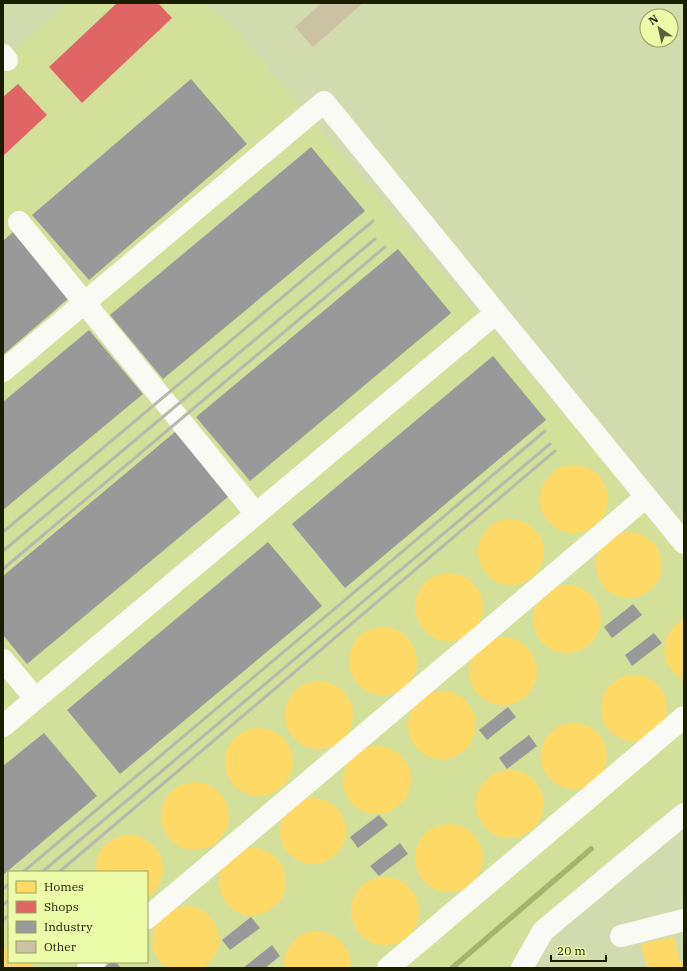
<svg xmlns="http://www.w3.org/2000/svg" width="687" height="971" viewBox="0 0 687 971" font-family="'IBM Plex Serif',serif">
<rect width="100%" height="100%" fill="#d2dbad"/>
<path fill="#d3e099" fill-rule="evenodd" d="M68 3H204L227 20 684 555V802L513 968H3V61ZM9 872H147V962H9Z"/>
<g fill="#ffd966">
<circle cx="574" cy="499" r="34"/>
<circle cx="511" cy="552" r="33"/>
<circle cx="629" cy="565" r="33"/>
<circle cx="449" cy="607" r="34"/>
<circle cx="567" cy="619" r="34"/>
<polygon points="684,619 684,680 672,671 666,661 664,650 666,639 672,628"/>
<circle cx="383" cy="661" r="34"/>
<circle cx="503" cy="671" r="34"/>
<circle cx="634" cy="708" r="33"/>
<circle cx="319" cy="715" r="34"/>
<circle cx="442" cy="725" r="34"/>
<circle cx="574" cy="756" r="33"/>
<circle cx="259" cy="762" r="34"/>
<circle cx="377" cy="780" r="34"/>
<circle cx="510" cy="804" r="34"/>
<circle cx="195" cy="816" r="34"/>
<circle cx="313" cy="831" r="33"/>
<circle cx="449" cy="858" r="34"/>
<polygon points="134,835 145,839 154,846 160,854 163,865 163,875 159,885 153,893 147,897 147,872 96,872 97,858 103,847 112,840 122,836"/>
<polygon points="245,848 257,848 268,852 277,858 283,867 286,877 286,888 282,898 275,906 267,912 257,915 246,915 235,911 226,903 221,893 219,882 220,871"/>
<circle cx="385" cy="911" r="34"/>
<polygon points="190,906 202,910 211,917 216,926 219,936 219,946 215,956 204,968 167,968 160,962 154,952 152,941 154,929 159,919 168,911 179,907"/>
<polygon points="310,932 322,932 333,935 342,942 348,951 351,961 350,968 284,968 285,954 291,944 299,936"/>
<polygon points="674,937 680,962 684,961 684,968 647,968 641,944"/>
<polygon points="3,948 9,948 9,962 30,962 34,968 3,968"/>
</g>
<g fill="#e06666">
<polygon points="117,3 158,3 172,18 82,103 49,67"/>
<polygon points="18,84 47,115 3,156 3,97"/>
</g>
<g fill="#999">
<polygon points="191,79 247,144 89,280 32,215"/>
<polygon points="311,147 365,211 163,379 110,315"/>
<polygon points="13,232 69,298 3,355 3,241"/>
<polygon points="398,249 451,313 250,481 196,417"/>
<polygon points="89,330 143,394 3,510 3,402"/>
<polygon points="493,356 546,420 345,588 292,524"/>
<polygon points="175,432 229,496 27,664 3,635 3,576"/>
<polygon points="268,542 322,606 120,774 67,710"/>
<polygon points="633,604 642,615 612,638 604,627"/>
<polygon points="654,633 662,643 632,666 625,655"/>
<polygon points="508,707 516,717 487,740 479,730"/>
<polygon points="44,733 97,796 3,875 3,766"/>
<polygon points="529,735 537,746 507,769 499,758"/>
<polygon points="379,815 388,825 358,848 350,837"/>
<polygon points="400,843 408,854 379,876 370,866"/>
<polygon points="251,917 260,928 230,950 222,940"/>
<polygon points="272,945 280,956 265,968 243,968"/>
<polygon points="111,962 116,962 121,968 103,968"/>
</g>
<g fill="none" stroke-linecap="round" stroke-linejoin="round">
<polyline stroke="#a6b36a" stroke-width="5.5" points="452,968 591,849"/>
</g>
<polygon fill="#cbc2a3" points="322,3 363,3 313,47 295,27"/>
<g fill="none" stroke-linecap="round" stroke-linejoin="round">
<g stroke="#f8faf3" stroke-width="22">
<polyline points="3,55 7,60"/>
<polyline points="19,222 256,514"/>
<polyline points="3,371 324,102 684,543"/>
<polyline points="3,660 35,698"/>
<polyline points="3,726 496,313"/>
<polyline points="147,918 646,497"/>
<polyline points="621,936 684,920"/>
<polyline points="88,968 95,962"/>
<polyline points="388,968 684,717"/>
<polyline points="522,968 543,931 684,814"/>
</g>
<g stroke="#b7b9ad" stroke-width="3">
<polyline points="3,532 373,221"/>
<polyline points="3,551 375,239"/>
<polyline points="3,569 385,247"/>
<polyline points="23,872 545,431"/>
<polyline points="42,872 550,444"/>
<polyline points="59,872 555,451"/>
<polyline points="3,889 9,884"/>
<polyline points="3,905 9,900"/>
<polyline points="3,920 9,915"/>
</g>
</g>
<rect width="687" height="971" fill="none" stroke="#191e00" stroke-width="8"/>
<rect x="8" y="871" width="140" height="92" fill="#ebfba7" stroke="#97a364"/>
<rect x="16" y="881" width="20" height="12" fill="#ffd966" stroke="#97a364"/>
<text x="44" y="891" font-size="12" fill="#191e00">Homes</text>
<rect x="16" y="901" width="20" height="12" fill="#e06666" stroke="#97a364"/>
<text x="44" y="911" font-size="12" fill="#191e00">Shops</text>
<rect x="16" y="921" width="20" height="12" fill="#999999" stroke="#97a364"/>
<text x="44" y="931" font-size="12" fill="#191e00">Industry</text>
<rect x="16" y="941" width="20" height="12" fill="#cbc2a3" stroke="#97a364"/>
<text x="44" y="951" font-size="12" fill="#191e00">Other</text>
<g transform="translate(659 28) rotate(326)"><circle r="19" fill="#ebfba7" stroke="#97a364"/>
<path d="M0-3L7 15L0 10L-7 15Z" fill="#5a603d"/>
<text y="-6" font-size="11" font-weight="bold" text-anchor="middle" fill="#191e00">N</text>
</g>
<path d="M551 955v6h55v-6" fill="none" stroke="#191e00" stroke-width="2"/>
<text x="557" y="955" font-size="12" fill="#191e00" stroke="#ebfba7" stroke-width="3" paint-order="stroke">20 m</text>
</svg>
